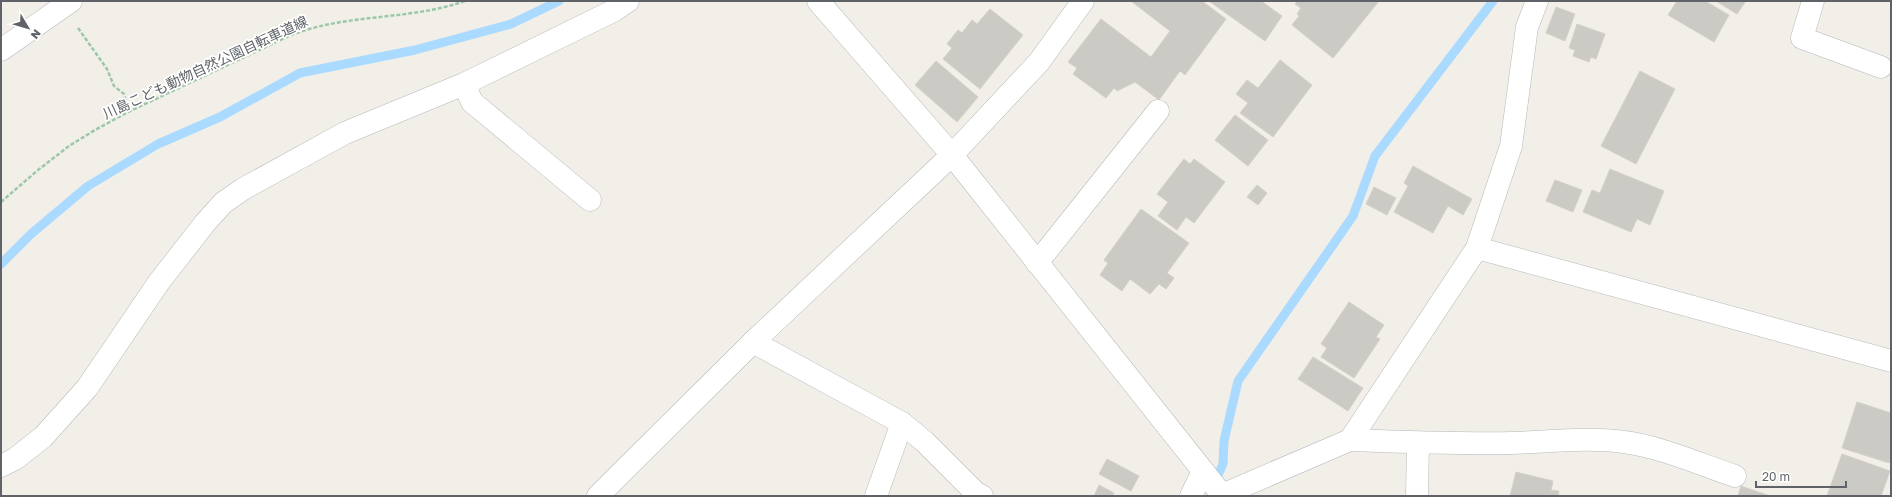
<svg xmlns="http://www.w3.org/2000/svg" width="1892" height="497" viewBox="0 0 1892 497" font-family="'Golos Text','Noto Sans JP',sans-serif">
<rect width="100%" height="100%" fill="#f1efe8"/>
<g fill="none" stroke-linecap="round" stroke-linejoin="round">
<g stroke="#aadaff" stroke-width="9">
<polyline points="1,264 31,234 88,186 158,144 220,117 300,73 415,50 511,24 559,1"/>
<polyline points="1214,484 1223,464 1224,441 1238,381 1353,216 1375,156 1493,1"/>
</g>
</g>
<g fill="#cccac5" stroke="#d6d1c6">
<polygon points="1131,1 1202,1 1226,19 1185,75 1180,71 1159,100 1135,82 1117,91 1114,88 1106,98 1073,74 1077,68 1068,62 1101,19 1151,57 1170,31"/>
<polygon points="1209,1 1261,1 1282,16 1265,41"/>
<polygon points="1298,1 1379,1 1333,58 1292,25 1299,16 1297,14 1301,8 1295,4"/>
<polygon points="1677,1 1705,1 1729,15 1714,42 1668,15"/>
<polygon points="1716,1 1746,1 1737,14"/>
<polygon points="1556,7 1575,14 1565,41 1546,33"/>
<polygon points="990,9 1023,35 980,89 943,59 952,48 947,44 958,30 962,33 972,20 977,24"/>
<polygon points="1577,24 1605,34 1596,59 1591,57 1589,62 1573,56 1575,50 1569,48"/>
<polygon points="1280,60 1312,85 1273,137 1240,113 1248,103 1236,94 1247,80 1258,88"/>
<polygon points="936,61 978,97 957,122 915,85"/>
<polygon points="1640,71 1675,89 1636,164 1601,146"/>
<polygon points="1235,115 1268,140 1248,166 1215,140"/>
<polygon points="1184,159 1190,164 1194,159 1225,182 1194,223 1186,217 1177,230 1158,216 1168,202 1157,194"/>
<polygon points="1413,166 1472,199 1463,215 1448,206 1433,233 1394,212 1408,186 1404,183"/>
<polygon points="1610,169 1664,191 1650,225 1637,219 1631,232 1583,212 1592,190 1600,193"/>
<polygon points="1555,180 1582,190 1573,212 1546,201"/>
<polygon points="1257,185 1267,193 1258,205 1247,197"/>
<polygon points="1374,187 1396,198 1387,215 1366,204"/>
<polygon points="1141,209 1189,243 1167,273 1174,278 1166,289 1159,284 1150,294 1130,279 1122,291 1100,275 1108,263 1104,260"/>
<polygon points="1349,302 1384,325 1376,337 1380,339 1354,378 1321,357 1327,348 1321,344"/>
<polygon points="1313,357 1363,388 1348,411 1298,379"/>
<polygon points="1857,402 1891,413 1891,457 1889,463 1842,448"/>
<polygon points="1842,454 1890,471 1881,496 1827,496"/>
<polygon points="1107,459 1139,476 1131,491 1099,474"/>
<polygon points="1516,472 1553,481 1551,490 1559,491 1558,496 1510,496"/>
<polygon points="1099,485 1114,493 1112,496 1094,496"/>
<polygon points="1741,486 1770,496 1738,496"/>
</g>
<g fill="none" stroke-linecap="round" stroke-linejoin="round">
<g stroke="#b5b8bc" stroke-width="23">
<g id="minor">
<polyline points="818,1 952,155 1223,496"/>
<polyline points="1813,1 1802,38 1881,67"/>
<polyline points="1,50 71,1"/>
<polyline points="464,84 472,102 590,200"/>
<polyline points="1477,248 1891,361"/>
<polyline points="1037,263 1158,111"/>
<polyline points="753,342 902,423 925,442 976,493 982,496"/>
<path d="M1350 440C1404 442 1458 444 1512 443 1549 442 1587 437 1624 442 1662 447 1699 464 1735 476"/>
<polyline points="1,466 15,459 43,437 87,388 159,282 205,223 223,203 243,189 345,133 464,84 615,10 628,1"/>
<polyline points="1222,495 1350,440 1477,248 1511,146 1527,27 1537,1"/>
<polyline points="598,496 753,342 952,155 1039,62 1083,1"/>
<polyline points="876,496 902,423"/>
<polyline points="1191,496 1203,471"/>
<polyline points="1417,496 1418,443"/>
</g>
</g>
<g stroke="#9cc7a9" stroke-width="2.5" stroke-dasharray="4 2" stroke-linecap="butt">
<polyline points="78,28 107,69 114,86 124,94 128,112"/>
<path d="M1 202 38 170 69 146 95 130 128 112 289 36C345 13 408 21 465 1"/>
</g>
<use href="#minor" stroke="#fff" stroke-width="22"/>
</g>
<g text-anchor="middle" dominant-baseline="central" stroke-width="3.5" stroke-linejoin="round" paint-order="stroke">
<g font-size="14" fill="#5f6368" stroke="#fff">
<text transform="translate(205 67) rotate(-25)">川島こども動物自然公園自転車道線</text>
</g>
</g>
<rect width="1892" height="497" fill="none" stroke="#5f6368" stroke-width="4"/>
<g transform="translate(28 28) rotate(128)" stroke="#ffffff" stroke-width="3" paint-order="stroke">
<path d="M0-3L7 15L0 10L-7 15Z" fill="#5f6368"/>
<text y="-6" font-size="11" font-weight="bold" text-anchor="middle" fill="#5f6368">N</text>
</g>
<path d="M1756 481v6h90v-6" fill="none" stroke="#5f6368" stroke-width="2"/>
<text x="1762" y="481" font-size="12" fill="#5f6368" stroke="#ffffff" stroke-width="3" paint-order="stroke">20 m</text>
</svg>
